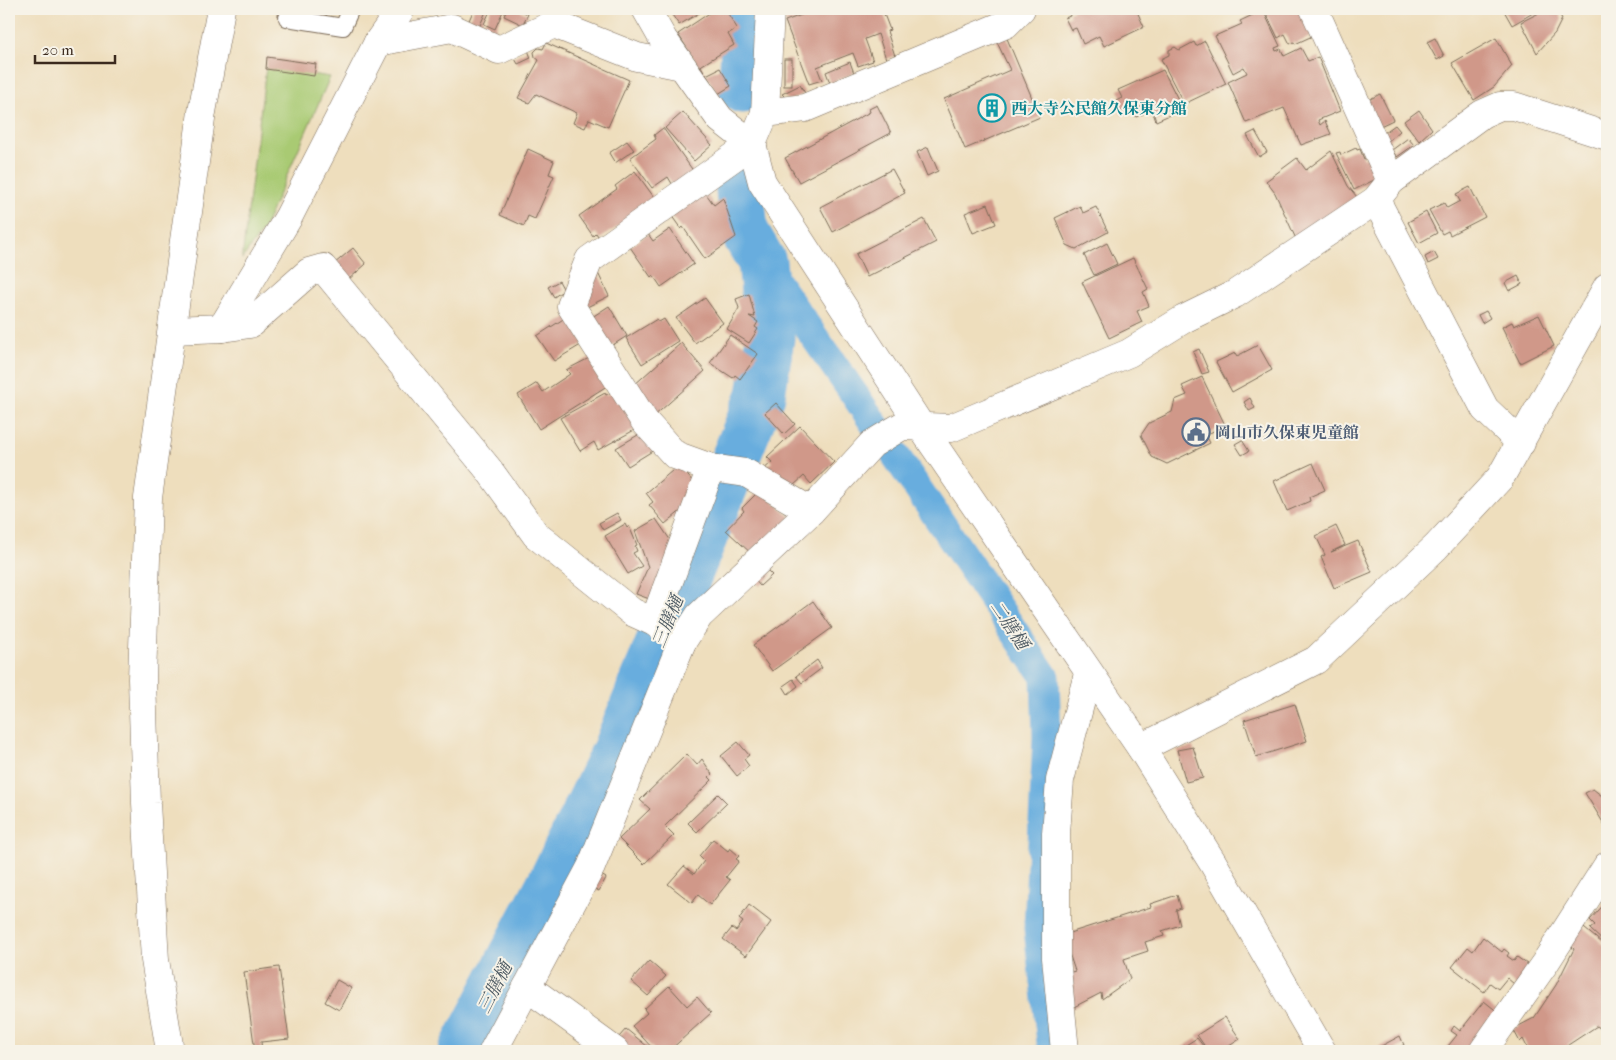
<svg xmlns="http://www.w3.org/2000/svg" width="1616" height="1060" viewBox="0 0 1616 1060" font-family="'IM FELL French Canon','Noto Serif JP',serif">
<rect width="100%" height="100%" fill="#f7f3e8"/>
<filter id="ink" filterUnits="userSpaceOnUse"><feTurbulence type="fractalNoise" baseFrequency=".02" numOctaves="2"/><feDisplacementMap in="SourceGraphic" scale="10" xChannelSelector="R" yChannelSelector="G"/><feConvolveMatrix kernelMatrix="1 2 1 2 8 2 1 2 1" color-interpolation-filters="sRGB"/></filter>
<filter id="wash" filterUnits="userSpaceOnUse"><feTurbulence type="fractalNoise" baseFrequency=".0096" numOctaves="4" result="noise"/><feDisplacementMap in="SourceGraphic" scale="20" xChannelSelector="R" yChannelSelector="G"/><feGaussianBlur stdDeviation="1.12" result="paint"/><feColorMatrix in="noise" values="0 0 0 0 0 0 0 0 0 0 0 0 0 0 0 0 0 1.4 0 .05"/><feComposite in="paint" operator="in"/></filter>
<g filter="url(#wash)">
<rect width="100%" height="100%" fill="#eedebd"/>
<polygon fill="#a9ca73" stroke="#727a48" points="266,67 330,77 264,228 242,259"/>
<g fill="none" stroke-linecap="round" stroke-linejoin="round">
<polyline stroke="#68adde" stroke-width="29" points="762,262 854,394 1045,677 1047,737 1038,929 1051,1042"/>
<g stroke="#68adde" stroke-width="49">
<polyline points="743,89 747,9"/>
<polyline points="463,1051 554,878 616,751 761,395 770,338 762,262 744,231 738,170"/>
</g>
</g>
<g id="blocks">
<g fill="#d09889">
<polygon points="279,9 341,9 340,13 327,11 325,23 278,16"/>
<polygon points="474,9 487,9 478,30 467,25"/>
<polygon points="491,9 504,9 495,29 484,24"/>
<polygon points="507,9 516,9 528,14 523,25 504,16"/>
<polygon points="668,9 706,9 679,25"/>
<polygon points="712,9 725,9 737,28 728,34 734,45 699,67 678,34 711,12 710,10"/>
<polygon points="818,9 882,9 890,30 887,31 895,56 886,59 878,34 865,39 873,61 858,66 853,53 817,67 822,80 809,84 785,21"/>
<polygon points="1077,9 1136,9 1144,27 1104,46 1099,36 1083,44 1076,28 1071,30 1065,18 1070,16 1069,12"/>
<polygon points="1264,9 1307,9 1319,33 1295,44 1294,42 1290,44 1285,34 1278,38"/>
<polygon points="1503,9 1540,9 1512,25"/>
<polygon points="1547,9 1557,9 1562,19 1555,33 1537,53 1521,22"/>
<polygon points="1263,10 1280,46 1275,48 1276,51 1281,49 1284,56 1301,48 1308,61 1318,57 1340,111 1318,120 1320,125 1325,121 1331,134 1301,145 1284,108 1246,123 1228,82 1247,73 1244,67 1233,73 1215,36 1242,24 1240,21"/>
<polygon points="1006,36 1040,117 965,149 944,99 1010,70 996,40"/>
<polygon points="1435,38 1444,56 1437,60 1427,42"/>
<polygon points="1496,38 1512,66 1494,87 1474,100 1452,63"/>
<polygon points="1205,41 1226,84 1184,104 1161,59 1169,55 1169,50 1175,47 1179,50 1194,42 1196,46"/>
<polygon points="546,43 629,80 608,127 589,119 585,128 573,123 577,113 536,94 529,103 518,98 539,60 535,57 534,52 538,48 543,49"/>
<polygon points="528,50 531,58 518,64 514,57"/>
<polygon points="267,57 316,64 314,76 266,69"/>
<rect x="784" y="59" width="8" height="27"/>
<polygon points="850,62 854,73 830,83 826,72"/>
<polygon points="701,66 706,75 720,68 731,86 718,94 707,76 704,77 699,68"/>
<polygon points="1163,70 1183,109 1156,121 1152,110 1136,117 1133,110 1122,115 1116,101 1122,98 1118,90"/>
<polygon points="800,85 805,93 789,101 782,94"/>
<polygon points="1380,94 1393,120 1376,128 1362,103"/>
<polygon points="877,105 891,133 799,182 785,158 870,112 869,109"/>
<polygon points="1419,110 1432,129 1419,141 1404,121"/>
<polygon points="683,112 712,145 694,161 665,128"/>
<polygon points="1395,125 1400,131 1387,142 1381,135"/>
<polygon points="663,128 694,172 674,187 668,177 652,188 630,158 656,139 654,135"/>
<polygon points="1255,131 1267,152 1259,157 1247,135"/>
<polygon points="1408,138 1414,145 1397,157 1392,150"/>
<polygon points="627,141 634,150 615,163 609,153"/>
<polygon points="928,147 938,171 927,176 917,152"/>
<polygon points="1356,148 1357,150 1360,149 1364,159 1368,157 1378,178 1354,190 1336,153 1340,152 1341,155"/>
<polygon points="528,149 554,161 549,174 554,176 535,219 528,216 524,226 500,215"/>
<polygon points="1331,151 1348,186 1357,197 1296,239 1275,193 1266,181 1297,158 1306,170"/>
<polygon points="892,169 905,193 833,232 820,207"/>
<polygon points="635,171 656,200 600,239 596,233 593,236 579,216 617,189 615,186"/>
<polygon points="700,185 714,205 723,198 736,237 705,259 683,227 681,229 666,208"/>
<polygon points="1470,187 1485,217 1450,235 1448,231 1442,234 1429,210 1444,203 1447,208 1460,201 1456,194"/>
<polygon points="988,204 996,224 973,233 965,213"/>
<polygon points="1080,206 1083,213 1096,207 1108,232 1076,249 1067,245 1055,218"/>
<polygon points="1426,212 1437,233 1419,243 1408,222"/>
<polygon points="924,219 936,242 867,277 856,254"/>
<polygon points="670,229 694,264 661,287 653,275 651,277 630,247 648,234 653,241"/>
<polygon points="1107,243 1117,264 1094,275 1084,255"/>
<polygon points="353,248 366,264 348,280 334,264"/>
<polygon points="1434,252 1438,259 1428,264 1425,257"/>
<polygon points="1133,258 1148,289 1143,292 1149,306 1137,311 1142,322 1109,338 1082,282"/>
<polygon points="597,271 609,296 581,310"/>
<polygon points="1518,276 1522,284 1509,291 1505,283"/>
<polygon points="559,281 564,290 554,297 548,287"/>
<polygon points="749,294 755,317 749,316 758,322 755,327 758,329 749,343 727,329 739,308 736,299"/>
<polygon points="705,298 723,323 695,343 676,318"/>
<polygon points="609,306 627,336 605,350 586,321"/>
<polygon points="1486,311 1490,318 1482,323 1478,315"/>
<polygon points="1539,315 1554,346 1520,363 1502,327 1512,322 1514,326"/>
<polygon points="568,316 584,343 554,361 537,336"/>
<polygon points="657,319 659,322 664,319 678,341 642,364 626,338"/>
<polygon points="730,335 758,354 740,379 735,375 733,378 710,363"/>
<polygon points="681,343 705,371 652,418 633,386"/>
<polygon points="1258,345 1272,370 1232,392 1216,362 1235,353 1237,356"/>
<polygon points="1199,349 1209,372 1202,374 1193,352"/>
<polygon points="593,356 610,384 539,429 518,395 537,383 543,392 570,374 566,370"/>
<polygon points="1202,377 1225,425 1206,435 1210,443 1167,464 1152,457 1141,435 1149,423 1172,412 1175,400 1187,395 1182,386"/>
<polygon points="615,390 638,428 598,450 594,442 580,451 560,418 605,393 606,395"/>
<polygon points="1250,398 1255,408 1249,411 1244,402"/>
<polygon points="776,403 795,424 784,434 765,413"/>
<polygon points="800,426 834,462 811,484 804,476 781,497 760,473 772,462 767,457"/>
<polygon points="643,432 654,450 628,466 616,448"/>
<polygon points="1242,440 1249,451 1242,455 1235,444"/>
<polygon points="1313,463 1325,490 1309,497 1310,501 1287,511 1274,481"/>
<polygon points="679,465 698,488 683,509 665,524 649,505 653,502 646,493"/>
<polygon points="761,489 791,518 754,556 726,530 744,511 742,508"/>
<polygon points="617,513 621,520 603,530 599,523"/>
<polygon points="656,519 675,547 652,600 636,594 648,567 635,531"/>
<polygon points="625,524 627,528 629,526 637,545 635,546 637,551 633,553 642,566 628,574 605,536"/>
<polygon points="1336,526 1345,545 1331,552 1358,541 1372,572 1334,588 1321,557 1325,555 1316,536"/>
<polygon points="766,569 772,575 760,586 754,579"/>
<polygon points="813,601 832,628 772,671 753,645"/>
<polygon points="817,660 822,668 802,683 796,676"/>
<polygon points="793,679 798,686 788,694 783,686"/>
<polygon points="1295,704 1307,741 1256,757 1244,720"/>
<polygon points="738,742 749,755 744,759 749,766 737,776 721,756"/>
<polygon points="1193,747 1203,778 1186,782 1177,750"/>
<polygon points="687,754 697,765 702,759 712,774 709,777 712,780 665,826 674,835 644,864 619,839 650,809 640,800"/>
<polygon points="1593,789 1606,799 1607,822 1604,824 1585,793"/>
<polygon points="718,794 727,803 697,832 688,823"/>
<polygon points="713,839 728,851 730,848 739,856 736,859 739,861 726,877 730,880 710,905 698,895 692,903 668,884 684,866 694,874 704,861 699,856"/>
<polygon points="598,873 606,878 599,891 591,887"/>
<polygon points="1177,895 1181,908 1176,910 1180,925 1162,931 1164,936 1145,942 1148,951 1124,959 1130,979 1102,999 1101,993 1072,1008 1068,973 1075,971 1063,935 1151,907 1150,904"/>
<polygon points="1607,901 1607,945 1590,929 1595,925 1590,920"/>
<polygon points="749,905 771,922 746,956 723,939 732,928 736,931 743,922 739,919"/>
<polygon points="1579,924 1607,947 1605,950 1607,952 1607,1021 1601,1029 1597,1026 1562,1049 1563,1051 1526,1051 1527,1047 1523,1039 1520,1042 1513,1029 1534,1018 1556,985 1574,949 1566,941"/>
<polygon points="1483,937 1502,952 1504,949 1509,953 1507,956 1514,961 1517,957 1534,969 1521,990 1507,978 1498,989 1490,983 1484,992 1452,967 1468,947 1473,951"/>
<polygon points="649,961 666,976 648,996 631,981"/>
<polygon points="279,967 289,1039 261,1042 262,1051 255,1051 244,972"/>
<polygon points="337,980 351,988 339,1010 325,1002"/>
<polygon points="669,986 687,1006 697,997 711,1013 669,1051 655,1051 632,1026 647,1013 644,1009"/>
<polygon points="1484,1001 1504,1017 1476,1051 1444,1051 1457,1035 1451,1031 1454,1026 1460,1031"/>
<polygon points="1225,1017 1240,1039 1223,1050 1224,1051 1208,1051 1197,1035"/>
<polygon points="626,1029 653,1051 627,1051 619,1045 623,1040 619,1037"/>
<polygon points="1400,1036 1404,1045 1392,1051 1372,1051"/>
<polygon points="1197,1038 1207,1051 1179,1051 1178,1050"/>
</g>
</g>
</g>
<g filter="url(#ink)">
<use href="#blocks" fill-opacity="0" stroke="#7a6956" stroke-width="1"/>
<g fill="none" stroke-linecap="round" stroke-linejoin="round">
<g stroke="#7a6956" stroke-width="18">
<polyline id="service" points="287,18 343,27 351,9"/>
</g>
<g stroke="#7a6956" stroke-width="29">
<g id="minor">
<polyline points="646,9 663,39 720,119 752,144 762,182 920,425 1141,748 1213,863 1322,1051"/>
<polyline points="770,9 765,113 752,144 589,260 571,306 645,422 675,455 711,468 746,473 811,511"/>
<polyline points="1314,9 1391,181"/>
<polyline points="378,42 452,28 499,50 554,24 637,57 682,66"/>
<polyline points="765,113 805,108 1006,24 1021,9"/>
<polyline points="1376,200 1485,409 1521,443"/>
<polyline points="222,328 250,324 309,272 323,268 489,470 536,535 632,612 654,622 682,642"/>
<polyline points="173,330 222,328 288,218 378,42 401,9"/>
<polyline points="654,622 711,468"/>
<polyline points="1141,748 1316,660 1436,547 1500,478 1607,287"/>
<polyline points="527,987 615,1051"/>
<polyline points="493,1051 591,867 682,642 699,616 811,511 872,444 902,426 951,428 1129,353 1184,319 1235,294 1376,200 1391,181 1482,114 1500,106 1514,106 1607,136"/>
<polyline points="1065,1051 1056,958 1056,833 1060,780 1088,674"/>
<polyline points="1483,1051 1545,963 1607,866"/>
</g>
</g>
<g stroke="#7a6956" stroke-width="29">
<polyline id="tertiary" points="170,1051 155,960 146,803 142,679 148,498 202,112 221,9"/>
</g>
<use href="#service" stroke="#fff" stroke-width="16"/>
<use href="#minor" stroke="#fff" stroke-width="28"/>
<use href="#tertiary" stroke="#fff" stroke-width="28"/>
</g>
</g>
<defs>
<g id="building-ring" transform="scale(1.4375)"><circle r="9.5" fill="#f7f3e8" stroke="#0f9aa8" stroke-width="1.5"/><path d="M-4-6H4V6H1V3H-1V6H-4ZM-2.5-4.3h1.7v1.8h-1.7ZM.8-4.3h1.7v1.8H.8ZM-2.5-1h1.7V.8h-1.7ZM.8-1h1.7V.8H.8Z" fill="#0f9aa8"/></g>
<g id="civic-ring" transform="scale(1.4375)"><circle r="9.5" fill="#f7f3e8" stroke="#5c6f8a" stroke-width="1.5"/><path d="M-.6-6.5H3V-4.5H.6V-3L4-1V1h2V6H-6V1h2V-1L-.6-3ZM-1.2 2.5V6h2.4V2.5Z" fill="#5c6f8a"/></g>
</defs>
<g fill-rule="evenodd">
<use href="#building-ring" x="992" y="108"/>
<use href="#civic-ring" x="1196" y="432"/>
</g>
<g text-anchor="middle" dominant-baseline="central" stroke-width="4" stroke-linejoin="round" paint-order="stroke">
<g font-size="16" font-weight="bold" fill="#0d838f" stroke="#f7f3e8" text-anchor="start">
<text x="1011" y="108">西大寺公民館久保東分館</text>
</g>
<g font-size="16" font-weight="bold" fill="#4e5e75" stroke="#f7f3e8" text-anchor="start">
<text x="1215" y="432">岡山市久保東児童館</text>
</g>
<g font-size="18" font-style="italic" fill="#4b5861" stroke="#f7f3e8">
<text transform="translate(668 622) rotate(-68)">三膳樋</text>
<text transform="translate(1009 625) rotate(56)">二膳樋</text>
<text transform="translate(495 988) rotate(-63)">三膳樋</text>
</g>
</g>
<rect width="1616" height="1060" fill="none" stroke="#f7f3e8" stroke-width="30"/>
<path d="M35 55v8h80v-8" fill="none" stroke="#3b2a1e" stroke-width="2.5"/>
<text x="42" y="55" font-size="15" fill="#3b2a1e" stroke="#f7f3e8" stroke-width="4" paint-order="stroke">20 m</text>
</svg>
